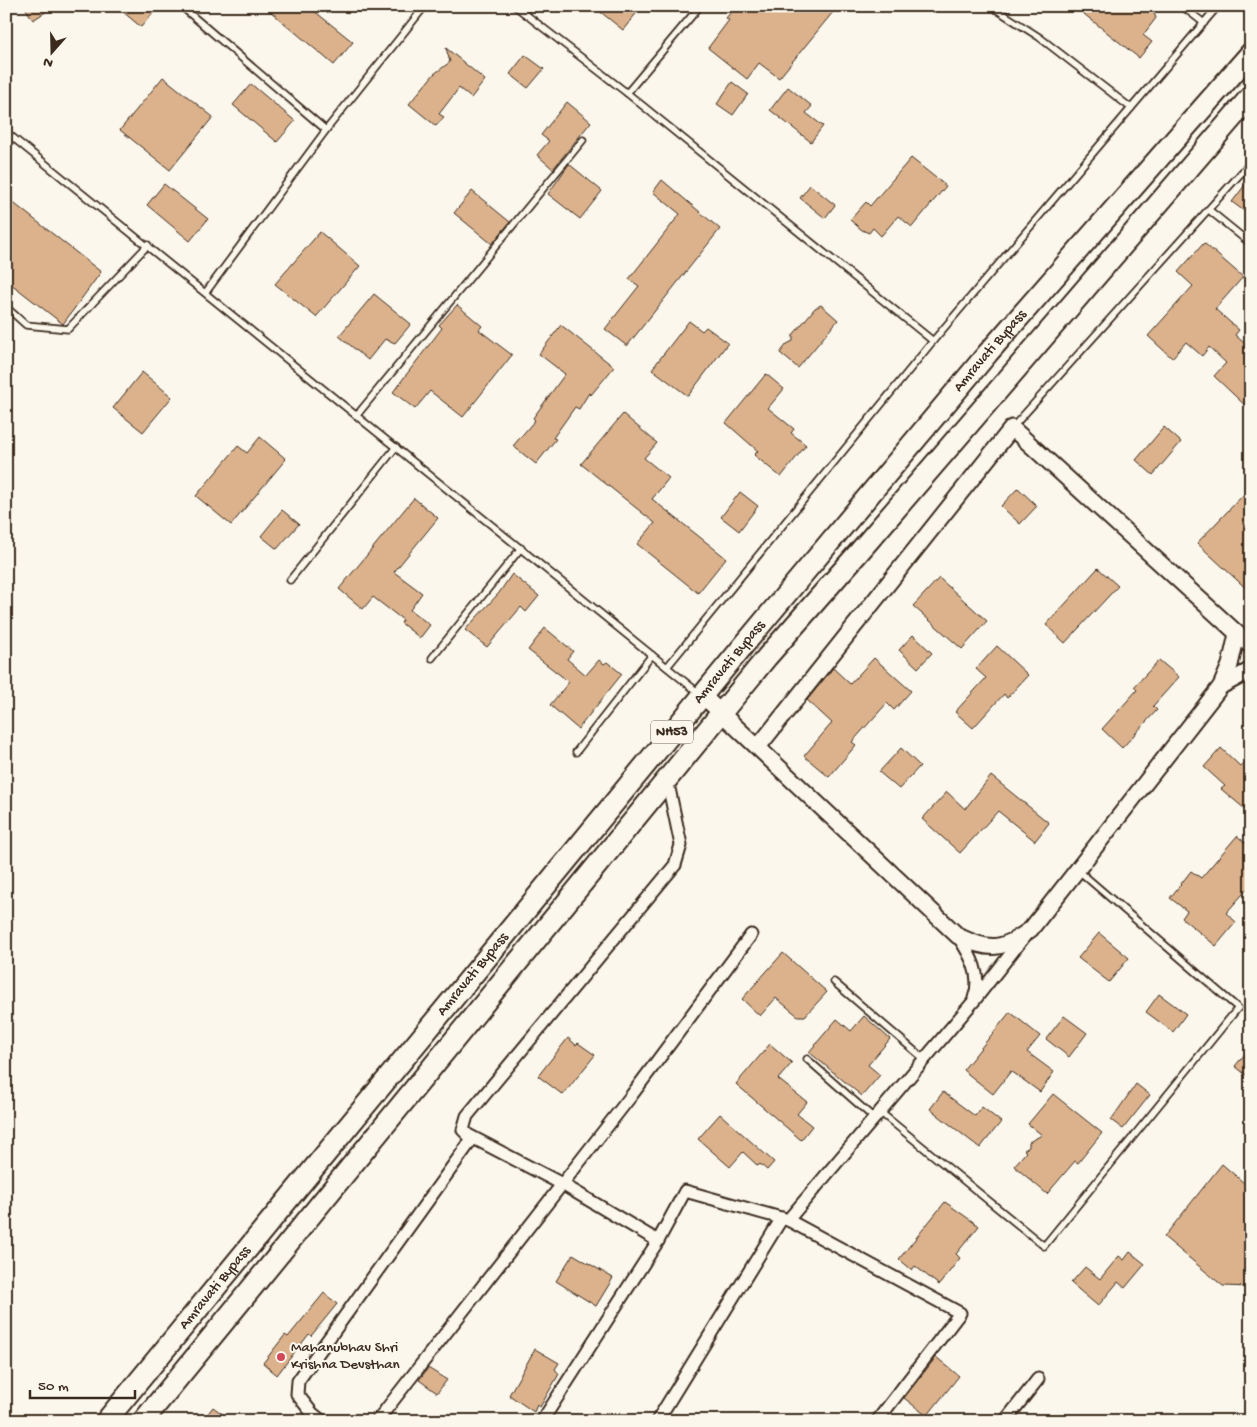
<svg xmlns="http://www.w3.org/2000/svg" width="1257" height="1427" viewBox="0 0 1257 1427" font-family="'Gochi Hand',sans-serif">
<rect width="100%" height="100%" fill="#fbf7ec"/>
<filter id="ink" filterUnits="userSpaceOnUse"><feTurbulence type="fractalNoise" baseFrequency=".02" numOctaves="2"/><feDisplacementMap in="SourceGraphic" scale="10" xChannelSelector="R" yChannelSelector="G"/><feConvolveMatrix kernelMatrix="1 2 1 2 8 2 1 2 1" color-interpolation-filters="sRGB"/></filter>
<g filter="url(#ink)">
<g fill="#dbb28c" stroke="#3b2a1e">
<polygon points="24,6 55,6 33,20"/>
<polygon points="116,6 159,6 141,27"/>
<polygon points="264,6 308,6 353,42 334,65"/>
<polygon points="593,6 642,6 623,30"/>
<polygon points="736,6 826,6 833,12 779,78 759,63 747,79 708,48 729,20 726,18"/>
<polygon points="1074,6 1151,6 1156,18 1143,35 1152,42 1139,58"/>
<polygon points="446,48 485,80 471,98 459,88 439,114 444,117 436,126 409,104 434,74 450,62"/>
<polygon points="525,55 544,69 528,88 510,74"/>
<polygon points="163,77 213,117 170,170 120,130"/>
<polygon points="732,82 748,94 733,115 717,104"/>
<polygon points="251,84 295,121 277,142 233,105"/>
<polygon points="788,87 812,106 806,113 823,126 811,142 770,110"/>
<polygon points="567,102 591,122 553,169 537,155 549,141 541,135"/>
<polygon points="911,158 946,186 912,227 898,216 881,236 873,228 869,233 862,230 850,220 866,202 870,206"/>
<polygon points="569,164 602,191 580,219 548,194"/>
<polygon points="1251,177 1251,202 1244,211 1232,202"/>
<polygon points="662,180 720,229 627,346 605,329 639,286 629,279 680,214 653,192"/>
<polygon points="164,184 208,219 190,241 147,205"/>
<polygon points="810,185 835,205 825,218 800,198"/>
<polygon points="472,191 510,222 492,244 454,213"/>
<polygon points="6,197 101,272 63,324 6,280"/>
<polygon points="320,232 360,266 316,317 275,284"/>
<polygon points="1204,243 1243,277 1215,309 1239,330 1235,335 1251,349 1251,411 1214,376 1226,363 1209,347 1202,356 1186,342 1172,358 1148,336 1193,286 1178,272"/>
<polygon points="374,294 411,324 395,343 385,339 368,360 339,336"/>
<polygon points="457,305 482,326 479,330 512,355 463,417 430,391 415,409 393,392 442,328 439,325"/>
<polygon points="821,305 838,320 798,368 780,353 787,344 793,341 793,335 815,308"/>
<polygon points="689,321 702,331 706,327 728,343 688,396 652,369"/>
<polygon points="561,325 614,367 591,395 589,393 579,409 575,407 553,438 556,439 536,464 513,446 535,420 533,418 565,374 539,354"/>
<polygon points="142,372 172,397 143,432 113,408"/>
<polygon points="766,374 784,389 768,408 794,429 791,433 806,445 781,477 754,455 758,451 726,423"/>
<polygon points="623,414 657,443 644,458 669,478 652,499 726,558 698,593 637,544 655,523 581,464"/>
<polygon points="1164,427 1181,442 1153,475 1136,460"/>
<polygon points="260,437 286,459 231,525 196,496 238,446 247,453"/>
<polygon points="1251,487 1251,593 1197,543"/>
<polygon points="1018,488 1037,506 1020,524 1001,506"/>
<polygon points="740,492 758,506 739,531 721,517"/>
<polygon points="414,498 438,518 394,572 422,593 410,610 430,625 420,638 401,623 403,620 373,597 363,609 339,589"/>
<polygon points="282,510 299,524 277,549 261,536"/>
<polygon points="1098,568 1118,586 1065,643 1046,625"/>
<polygon points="512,574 539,596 526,612 521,607 487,647 465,630 499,593"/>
<polygon points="939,578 987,621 962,649 913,606"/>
<polygon points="545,628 573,651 567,659 586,675 599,660 604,664 607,662 622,674 578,729 550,705 569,682 528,650"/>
<polygon points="913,635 932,653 918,668 899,650"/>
<polygon points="997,646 1028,675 1007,698 1004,694 973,728 955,712 986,678 976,669"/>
<polygon points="874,658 911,691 894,710 887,703 852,742 856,745 829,777 804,756 832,723 807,700 833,668 850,684"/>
<polygon points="1159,660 1179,677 1153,706 1157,710 1122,748 1102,729 1137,690 1134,687"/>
<polygon points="901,748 920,766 899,789 879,772"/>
<polygon points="1221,748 1241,767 1251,755 1251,814 1221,789 1225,786 1204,767"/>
<polygon points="991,776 1049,823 1035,841 998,811 960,853 922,819 947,792 965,809"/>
<polygon points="1237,836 1251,847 1251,885 1226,913 1236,922 1216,946 1182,918 1187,911 1170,898 1191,871 1201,878"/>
<polygon points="1099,933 1129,958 1109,982 1078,958"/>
<polygon points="783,953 827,992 805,1016 798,1016 776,998 760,1016 742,999"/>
<polygon points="1159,994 1186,1014 1173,1032 1146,1012"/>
<polygon points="1010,1012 1040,1036 1027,1052 1054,1072 1040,1092 1011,1071 993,1094 963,1070"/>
<polygon points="864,1016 890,1039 868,1065 880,1075 862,1096 809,1052 837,1019 851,1031"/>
<polygon points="1064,1016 1087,1033 1069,1057 1046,1039"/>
<polygon points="568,1038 576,1045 578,1043 595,1055 563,1095 538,1076"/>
<polygon points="770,1044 792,1063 778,1079 807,1102 797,1114 812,1126 801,1140 736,1084"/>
<polygon points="1251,1047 1251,1079 1235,1066"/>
<polygon points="1136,1084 1150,1095 1123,1129 1111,1120"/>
<polygon points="943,1092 975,1116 982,1107 1001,1122 980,1148 930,1109"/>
<polygon points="1053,1094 1102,1133 1078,1163 1075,1161 1047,1194 1014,1166 1026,1152 1024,1150 1029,1147 1029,1142 1042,1135 1028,1124"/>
<polygon points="720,1114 774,1162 767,1170 760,1164 758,1166 743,1152 730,1167 698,1139"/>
<polygon points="1222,1164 1251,1189 1251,1287 1223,1286 1164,1237"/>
<polygon points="945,1202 979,1226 956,1254 960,1258 939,1285 915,1266 912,1270 899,1259"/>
<polygon points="1130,1252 1145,1264 1125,1288 1118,1282 1098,1306 1071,1283 1085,1267 1100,1279 1119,1256 1124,1260"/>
<polygon points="573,1254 613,1278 596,1306 556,1281"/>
<polygon points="324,1293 337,1304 311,1336 309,1334 277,1375 263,1363 285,1335 288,1337"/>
<polygon points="535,1349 559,1363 555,1369 559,1374 540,1407 537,1405 534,1412 509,1395"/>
<polygon points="936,1357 959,1376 927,1416 904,1398"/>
<polygon points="428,1368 447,1380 437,1393 419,1380"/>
<polygon points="213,1407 232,1421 202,1421"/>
</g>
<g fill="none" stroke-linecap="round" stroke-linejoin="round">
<g stroke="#3b2a1e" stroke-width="9">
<g id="service">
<polyline points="181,6 326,130"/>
<polyline points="515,6 627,93 933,341"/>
<polyline points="991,6 1039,37 1131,108"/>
<polyline points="1182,6 1204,23"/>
<polyline points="627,93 700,6"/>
<polyline points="6,132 700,694"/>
<polyline points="1209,210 1251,244"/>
<polyline points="206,292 326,130 425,6"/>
<polyline points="6,307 26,325 68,329 148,245"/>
<polyline points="357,415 583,140"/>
<polyline points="1012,428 1251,162"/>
<polyline points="290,580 396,447"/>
<polyline points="432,658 521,548"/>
<polyline points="667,667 933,341 1218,6"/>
<polyline points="576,752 652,655"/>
<polyline points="834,982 924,1059"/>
<polyline points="807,1059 874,1118"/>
<polyline points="880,1112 1044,1246 1238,1008 1079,871"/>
</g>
</g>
<g stroke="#3b2a1e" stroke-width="15">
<g id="minor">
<path d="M958 936C970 954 983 976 974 998"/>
<polyline points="788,1220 973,1002 1024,937"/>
<polyline points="658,1241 562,1184 468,1135 463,1130 467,1116 675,865 681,845 667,779"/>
<polyline points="322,1421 312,1413 297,1394 298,1381 473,1138"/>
<polyline points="377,1421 631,1096 751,935"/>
<polyline points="542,1421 658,1241 685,1191 788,1220 960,1313 877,1421"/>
<polyline points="657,1421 782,1218"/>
<polyline points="1005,1421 1038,1379"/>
</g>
</g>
<g stroke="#3b2a1e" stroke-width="19">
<g id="tertiary">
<polyline points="1221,686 1251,670"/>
<path d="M702 695 958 936C990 951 1002 951 1031 929L1221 686 1230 665 1237 634"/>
<polyline points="758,747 1012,428 1251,646"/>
</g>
</g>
<g stroke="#3b2a1e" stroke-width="24">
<g id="trunk">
<path id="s1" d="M106 1421 748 640 988 353 1251 53"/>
<polyline points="143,1421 767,657 859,552 1251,96"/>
</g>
</g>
<use href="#service" stroke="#fbf7ec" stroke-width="5.5"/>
<use href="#minor" stroke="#fbf7ec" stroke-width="11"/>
<use href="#tertiary" stroke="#fbf7ec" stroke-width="15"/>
<use href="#trunk" stroke="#fbf7ec" stroke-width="20"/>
</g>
</g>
<circle fill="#d1495b" stroke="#fbf7ec" stroke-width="2" cx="281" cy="1357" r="5"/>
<g text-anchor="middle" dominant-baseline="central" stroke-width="4" stroke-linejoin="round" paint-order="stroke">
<rect fill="#fbf7ec" stroke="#75685c" stroke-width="1" x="651" y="720.5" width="42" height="23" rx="4"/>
<g font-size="14" font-weight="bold" fill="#3b2a1e">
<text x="672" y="732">NH53</text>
</g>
<g font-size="15" fill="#3b2a1e" stroke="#fbf7ec">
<text stroke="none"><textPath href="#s1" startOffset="1388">Amravati Bypass</textPath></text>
<text stroke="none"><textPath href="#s1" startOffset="982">Amravati Bypass</textPath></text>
<text stroke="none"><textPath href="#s1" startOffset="578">Amravati Bypass</textPath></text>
<text stroke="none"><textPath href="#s1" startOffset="172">Amravati Bypass</textPath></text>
</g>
<g font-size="15" fill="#3b2a1e" stroke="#fbf7ec" text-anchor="start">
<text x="291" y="1348">Mahanubhav Shri<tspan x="291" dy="17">Krishna Devsthan</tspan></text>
</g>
</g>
<rect width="1257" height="1427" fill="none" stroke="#fbf7ec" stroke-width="25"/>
<rect x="12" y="12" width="1232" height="1402" fill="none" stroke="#3b2a1e" stroke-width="2" filter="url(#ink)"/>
<g transform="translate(52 52) rotate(200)" stroke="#fbf7ec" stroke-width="4" paint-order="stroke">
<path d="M0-4L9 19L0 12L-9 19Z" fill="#3b2a1e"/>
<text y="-8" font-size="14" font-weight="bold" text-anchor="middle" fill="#3b2a1e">N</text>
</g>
<path d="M30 1390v8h105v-8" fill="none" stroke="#3b2a1e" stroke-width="2.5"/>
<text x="38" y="1390" font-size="15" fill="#3b2a1e" stroke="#fbf7ec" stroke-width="4" paint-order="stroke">50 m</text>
</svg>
